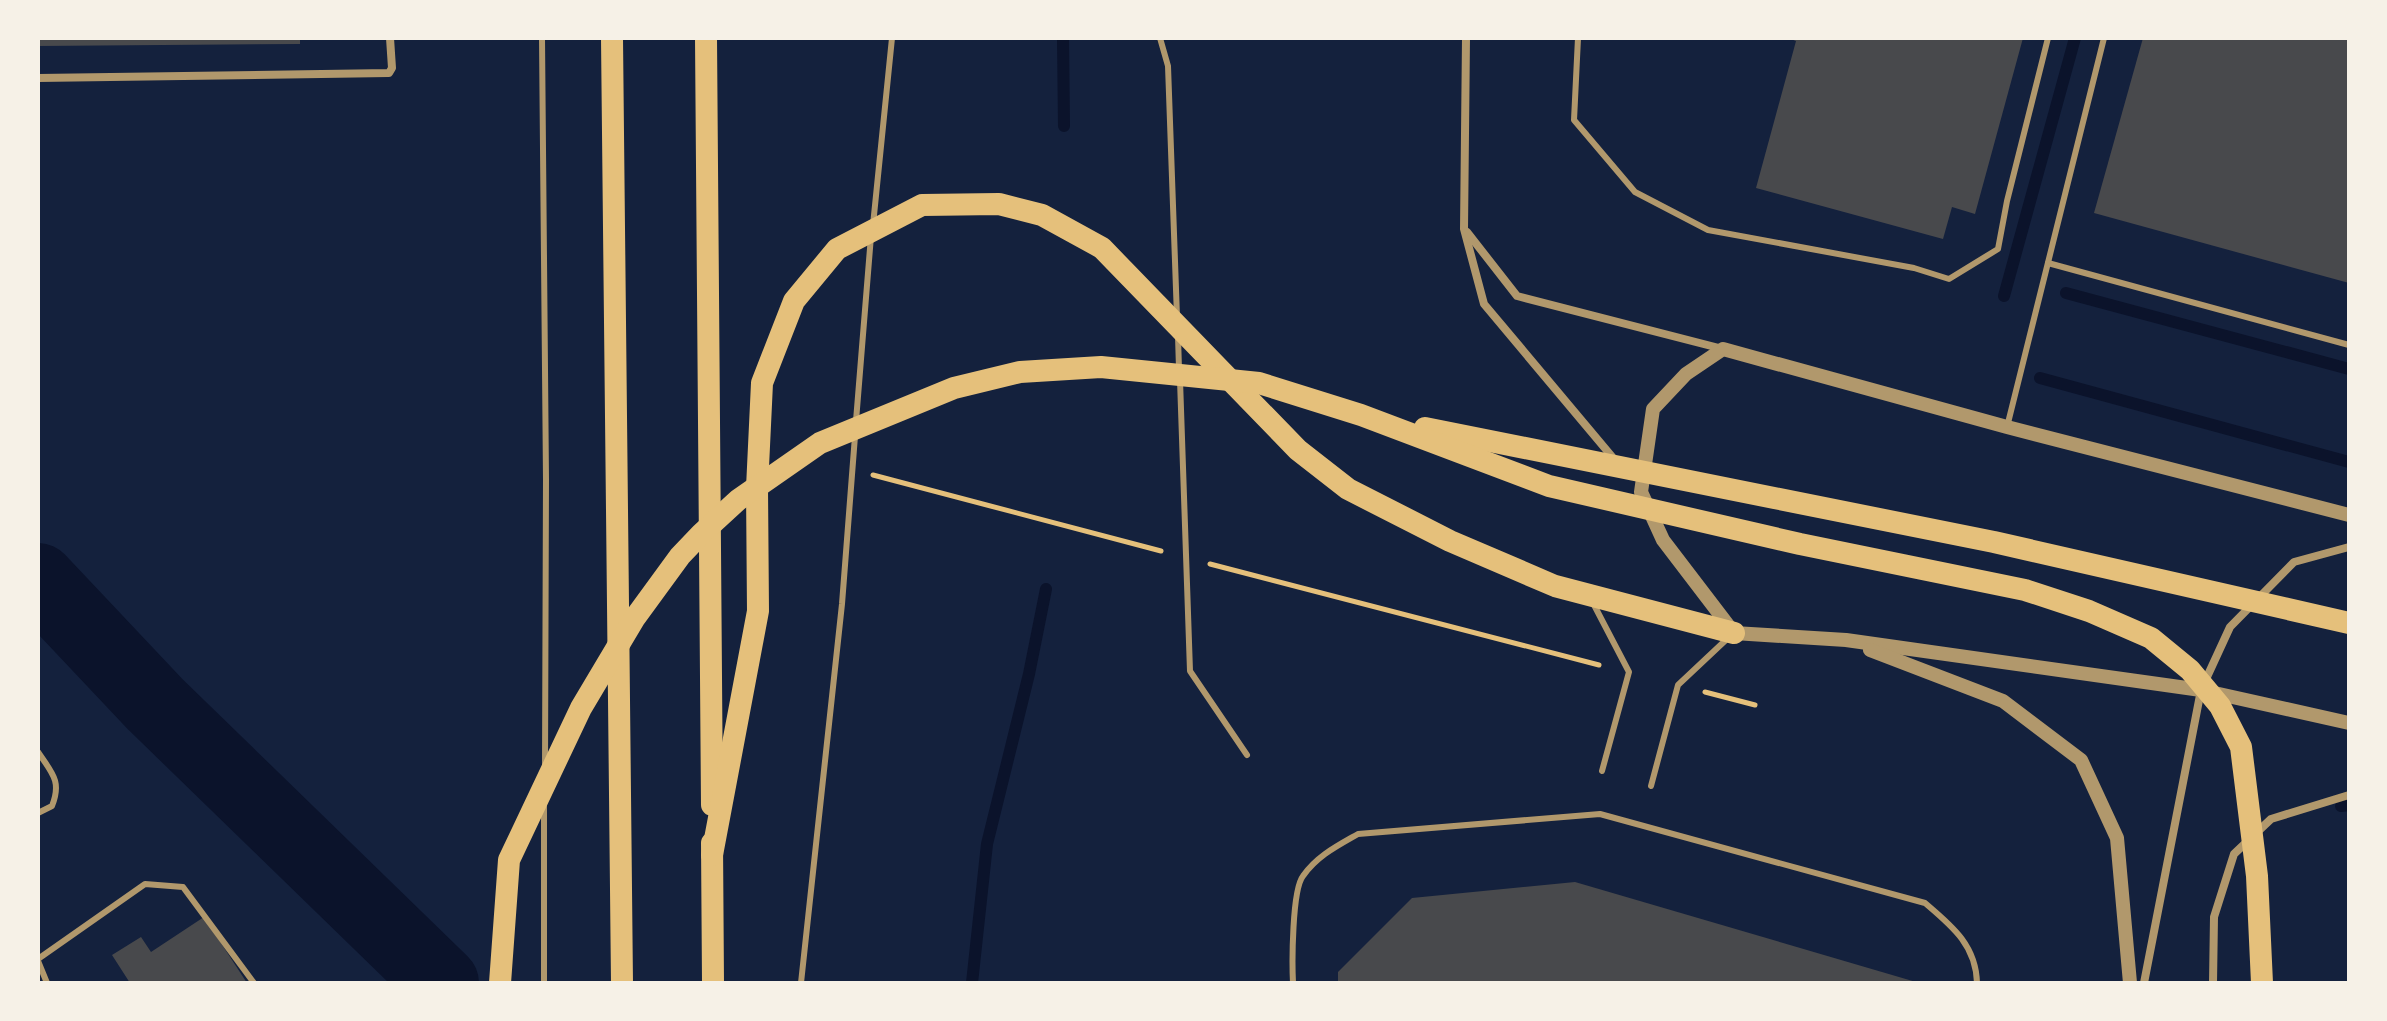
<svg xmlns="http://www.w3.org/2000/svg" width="2387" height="1021" viewBox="0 0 2387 1021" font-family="Mulish,sans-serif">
<rect width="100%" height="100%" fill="#14213d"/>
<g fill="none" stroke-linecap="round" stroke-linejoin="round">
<g stroke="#0b132b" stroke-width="12">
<polyline points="1063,38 1064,126"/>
<polyline points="2066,293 2349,369"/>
<polyline points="2004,296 2075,38"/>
<polyline points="2040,378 2349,462"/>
<polyline points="2341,806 2349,805"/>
<polyline points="972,983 987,844 1029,674 1046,589"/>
</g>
<polyline stroke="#0b132b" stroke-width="74" points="38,580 155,704 442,983"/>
</g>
<g fill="#48494c">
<polygon points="38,38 300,38 300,44 38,46"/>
<polygon points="1788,38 2023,38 1975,214 1952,207 1943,239 1756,188 1796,41"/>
<polygon points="2143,38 2349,38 2349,283 2094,213"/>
<polygon points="1575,882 1916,982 1916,983 1338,983 1338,972 1412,898"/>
<polygon points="204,917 247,983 130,983 112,955 141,937 151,952"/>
</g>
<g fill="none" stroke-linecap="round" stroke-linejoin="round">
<g stroke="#e5c07b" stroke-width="5">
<polyline points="873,475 1161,551"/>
<polyline points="1210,564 1599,665"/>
<polyline points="1705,692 1755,705"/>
</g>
<g stroke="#b1986c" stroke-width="6">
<polyline points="542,38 546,479 545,767"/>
<polyline points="1160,38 1168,66 1177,317"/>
<polyline points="1578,38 1574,120 1635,192 1708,230 1914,268 1949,279 1998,249 2007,201 2048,38"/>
<polyline points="873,225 892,38"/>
<polyline points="2048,263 2349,345"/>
<polyline points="1178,336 1179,369"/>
<polyline points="1180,380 1190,671 1247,755"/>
<polyline points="856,421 871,236"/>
<polyline points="2007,427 2104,38"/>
<polyline points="1593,603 1629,672 1602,771"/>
<path d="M38 752C52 773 62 781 52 806L38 813"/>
<polyline points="1651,786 1678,685 1728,638"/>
<polyline points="38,959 145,884 183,887 254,983"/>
<polyline points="38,961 47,983"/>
<polyline points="544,983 544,807"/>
<polyline points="801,983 842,604 855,436"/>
<path d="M1293 983C1292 963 1292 890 1303 876 1317 856 1337 846 1358 834L1600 814 1925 903C1952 926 1976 945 1977 983"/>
</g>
<g stroke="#b1986c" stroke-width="8">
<polyline points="1466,38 1464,229 1484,304 1614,459"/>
<polyline points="38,78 389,73 392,68 390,38"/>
<polyline points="1467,232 1517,296 1723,349"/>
<polyline points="2144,983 2201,690 2230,627 2294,562 2349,547"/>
<polyline points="2213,983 2214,917 2234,854 2271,819 2349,795"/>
</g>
<g stroke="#b1986c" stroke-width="14">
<polyline points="2349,515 2007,427 1723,349 1686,374 1653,409 1641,492 1663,540 1734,633 1846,640 2201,690 2349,723"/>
<polyline points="1870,650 2003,701 2081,760 2117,838 2130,983"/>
</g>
<g stroke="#e5c07b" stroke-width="22">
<polyline points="612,38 622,983"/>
<polyline points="706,38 712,805"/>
<polyline points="1425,428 1994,542 2349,623"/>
<polyline points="712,843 713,983"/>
<polyline points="712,855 758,611 757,488 762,383 794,301 837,249 922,205 999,204 1042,215 1102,248 1298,450 1348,489 1450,541 1555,586 1734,633"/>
<polyline points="500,983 509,860 581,708 634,619 680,556 701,534 738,500 820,443 954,388 1020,372 1101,367 1259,383 1361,415 1549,486 1800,544 2025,590 2089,611 2151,638 2190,670 2220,706 2241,747 2257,876 2262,983"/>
</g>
</g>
<rect width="2387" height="1021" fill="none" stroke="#f6f1e7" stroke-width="80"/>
</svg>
